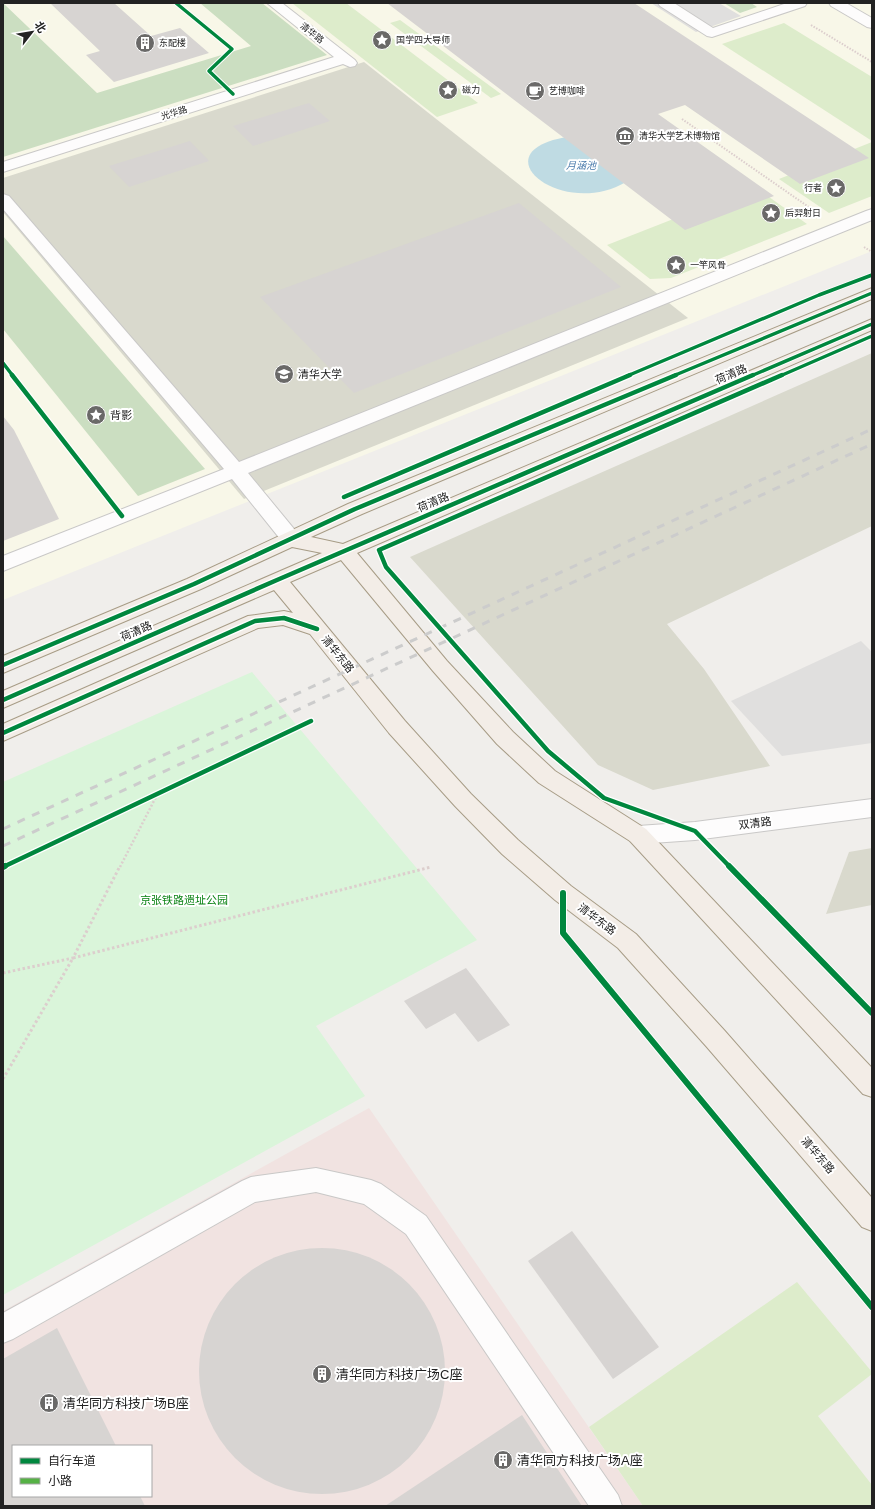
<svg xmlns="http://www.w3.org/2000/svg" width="875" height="1509" viewBox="0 0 875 1509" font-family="Arial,'Noto Sans SC',sans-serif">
<rect width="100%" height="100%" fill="#f0eeeb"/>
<path fill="#f1e3e1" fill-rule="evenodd" d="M369 1108 643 1506H3V1311ZM13 1446H151V1496H13Z"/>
<polygon fill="#f8f7e8" points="3,3 872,3 872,251 3,600"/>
<g fill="#d9d9cd">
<polygon points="364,62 688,318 244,499 3,212 3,178"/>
<polygon points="872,353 872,526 667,624 704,669 770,766 653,790 598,765 410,557"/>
<polygon points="872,848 872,905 826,914 849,852"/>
</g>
<g fill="#ddeccb">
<polygon points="292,3 346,3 478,103 437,117"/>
<polygon points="400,20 501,94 491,98 390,23"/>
<polygon points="784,23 872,77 872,141 722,44"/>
<polygon points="872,142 872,196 829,213 779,179"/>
<polygon points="755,187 807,224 671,278 650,279 607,245"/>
<polygon points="797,1282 872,1372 872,1374 818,1416 872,1485 872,1506 643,1506 589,1427"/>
</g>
<g fill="#cbdec1">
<polygon points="3,3 97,93 251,46 200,3 262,3 327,55 3,157"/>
<polygon points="724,3 751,3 757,7 740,13"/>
<polygon points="3,236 205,469 138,496 3,329"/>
</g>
<polygon fill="#daf5da" points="252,672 477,940 316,1026 365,1096 3,1295 3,782"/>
<g fill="#e0dfde">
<polygon points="651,3 719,3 741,16 696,32"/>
<polygon points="861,641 872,652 872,743 782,756 731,701"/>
</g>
<path fill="#bfdbe3" d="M574 136 626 182C559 221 474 148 574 136Z"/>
<g fill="#d7d4d2">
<polygon points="50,3 114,3 151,36 180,28 209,53 114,82 86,55 100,51"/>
<polygon points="387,3 634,3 869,158 800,184 685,105 658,114 774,196 685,230"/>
<polygon points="309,103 330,121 253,146 233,126"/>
<polygon points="190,141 209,161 129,187 109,166"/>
<polygon points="519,203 621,287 354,393 260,297"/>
<polygon points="3,416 14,430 59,519 3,541"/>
<polygon points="466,968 510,1025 478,1042 455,1013 426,1029 404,1001"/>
<polygon points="572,1231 659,1347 613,1379 528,1261"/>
<circle cx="322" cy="1371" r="123"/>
<polygon points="57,1328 116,1446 13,1446 13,1496 140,1496 145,1506 3,1506 3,1359"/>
<polygon points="522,1415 582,1506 385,1506"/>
</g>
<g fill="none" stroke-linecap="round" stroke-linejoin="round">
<g stroke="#c9c8c7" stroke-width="2">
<g id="minor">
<polygon points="267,3 282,3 355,60 357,63 355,66 350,67 343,64 3,172 3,162 334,57"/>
<polygon points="658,3 674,3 713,28 787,3 807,3 805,6 712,37 707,36 660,6"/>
<polygon points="829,3 846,3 872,18 872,28 867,27 831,6"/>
<polygon points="3,194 9,196 239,462 866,211 872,209 872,220 248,473 299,535 302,540 299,545 292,547 285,545 232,479 3,571 3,556 224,469 3,209"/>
<polygon points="872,799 872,817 695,840 638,844 630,841 627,835 630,829 638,826 695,822"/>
<polygon points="316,1168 371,1180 381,1184 426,1216 618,1495 622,1506 589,1506 406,1234 364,1204 316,1192 255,1202 13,1339 3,1343 3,1313 242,1181 251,1177"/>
</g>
</g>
<g stroke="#a79c86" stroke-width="2">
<polygon id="major" points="872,288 872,299 362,514 311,537 343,544 872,319 872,330 357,553 447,661 513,732 555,771 646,829 872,1068 872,1097 863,1094 630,841 539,783 497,744 433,671 341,560 290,582 405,721 471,794 518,840 571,886 636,934 724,1030 872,1198 872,1231 862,1227 706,1046 618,948 555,900 502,854 455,806 389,733 310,634 283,625 258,628 3,741 3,724 248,616 284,611 293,613 274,590 3,708 3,691 322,553 292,547 201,589 3,673 3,656 187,579 348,504"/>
</g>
<g stroke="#dccecd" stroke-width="2" stroke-dasharray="1.5 1.5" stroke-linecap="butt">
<polyline points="811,25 872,62"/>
<polyline points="682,119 813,210"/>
<polyline points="864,247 872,252"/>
</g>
<polyline stroke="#dccecd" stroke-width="2.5" stroke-dasharray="2 2" stroke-linecap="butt" points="120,867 158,793"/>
<g stroke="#dccecd" stroke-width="3" stroke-dasharray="2.5 2.5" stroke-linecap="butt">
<polyline points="3,973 73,958 120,866"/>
<polyline points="3,1079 73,958 431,867"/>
</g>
<use href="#minor" fill="#fdfcfc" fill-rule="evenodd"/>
<use href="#major" fill="#f3ede7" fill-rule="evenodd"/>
<g stroke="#ccc" stroke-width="3" stroke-dasharray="8 8" stroke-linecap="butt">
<polyline points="3,829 872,429"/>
<polyline points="3,846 872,444"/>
</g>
<g stroke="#fff" stroke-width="5.5">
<g id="cycleway-far2">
<polyline points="176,3 232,49 209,71 233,94"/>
<polyline points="3,363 13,376"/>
<polyline points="627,376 819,295 872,275"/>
<polyline points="673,376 872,293"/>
<polyline points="751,376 872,324"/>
<polyline points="780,376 872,336"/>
</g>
</g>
<g stroke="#fff" stroke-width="7">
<g id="cycleway-far1">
<polyline points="12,375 122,516"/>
<polyline points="344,497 630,375"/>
<polyline points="3,665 194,584 355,509 676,375"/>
<polyline points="3,700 277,580 753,375"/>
<polyline points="3,733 255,621 284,618 317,629"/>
<polyline points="3,867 311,721"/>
<polyline points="730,867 695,831 604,798 548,751 386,567 379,550 782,375"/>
</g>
</g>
<g stroke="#fff" stroke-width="8">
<g id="cycleway">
<polyline points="729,866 872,1013"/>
<polyline points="3,867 5,866"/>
<polyline points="563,893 563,933 872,1307"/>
</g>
</g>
<use href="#cycleway-far2" stroke="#00873e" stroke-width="3.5"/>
<use href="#cycleway-far1" stroke="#00873e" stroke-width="4.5"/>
<use href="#cycleway" stroke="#00873e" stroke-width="6"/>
</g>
<defs>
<g id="sight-disc" transform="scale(1)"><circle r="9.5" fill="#6a6968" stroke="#fff"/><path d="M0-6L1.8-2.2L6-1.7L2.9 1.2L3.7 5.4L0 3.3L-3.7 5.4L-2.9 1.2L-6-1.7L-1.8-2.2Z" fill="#fff"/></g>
<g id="building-disc" transform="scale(1)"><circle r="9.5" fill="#6a6968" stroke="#fff"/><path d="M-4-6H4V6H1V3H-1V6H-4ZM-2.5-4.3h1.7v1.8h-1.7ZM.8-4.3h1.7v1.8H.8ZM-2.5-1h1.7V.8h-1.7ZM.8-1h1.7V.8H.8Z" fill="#fff"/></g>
<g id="cafe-disc" transform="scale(1)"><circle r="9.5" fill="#6a6968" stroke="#fff"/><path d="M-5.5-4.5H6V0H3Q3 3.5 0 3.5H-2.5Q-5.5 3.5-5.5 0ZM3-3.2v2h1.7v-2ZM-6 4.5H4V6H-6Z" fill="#fff"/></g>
<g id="museum-disc" transform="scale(1)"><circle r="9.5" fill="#6a6968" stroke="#fff"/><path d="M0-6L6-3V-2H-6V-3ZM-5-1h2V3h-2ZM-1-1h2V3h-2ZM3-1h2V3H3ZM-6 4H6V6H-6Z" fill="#fff"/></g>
<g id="university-disc" transform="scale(1)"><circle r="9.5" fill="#6a6968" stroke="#fff"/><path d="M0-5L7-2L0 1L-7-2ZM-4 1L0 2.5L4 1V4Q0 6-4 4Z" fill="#fff"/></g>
</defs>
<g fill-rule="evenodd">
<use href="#sight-disc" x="382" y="40"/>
<use href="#building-disc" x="145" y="43"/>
<use href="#sight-disc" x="448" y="90"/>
<use href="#cafe-disc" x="535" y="91"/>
<use href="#museum-disc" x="625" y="136"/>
<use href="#sight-disc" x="836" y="188"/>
<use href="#sight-disc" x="771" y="213"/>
<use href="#sight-disc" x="676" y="265"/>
<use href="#university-disc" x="284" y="374"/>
<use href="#sight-disc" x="96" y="415"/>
<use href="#building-disc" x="322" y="1374"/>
<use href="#building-disc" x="49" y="1403"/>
<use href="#building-disc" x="503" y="1460"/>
</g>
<g text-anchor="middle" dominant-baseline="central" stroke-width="4" stroke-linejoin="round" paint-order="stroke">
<g font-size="9" fill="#222" stroke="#fff">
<text transform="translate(312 33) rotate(38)">清华路</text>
<text transform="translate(174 113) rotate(-17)">光华路</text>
</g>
<g font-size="9" fill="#222" stroke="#fff" text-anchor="start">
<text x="396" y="40">国学四大导师</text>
<text x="159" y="43">东配楼</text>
<text x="462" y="90">磁力</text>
<text x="549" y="91">艺博咖啡</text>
<text x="639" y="136">清华大学艺术博物馆</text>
<text x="822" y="188" text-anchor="end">行者</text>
<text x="785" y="213">后羿射日</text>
<text x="690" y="265">一竿风骨</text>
</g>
<g font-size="10" font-style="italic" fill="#4a7aab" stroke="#fff">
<text x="581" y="165">月涵池</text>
</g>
<g font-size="11" fill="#222" stroke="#fff" text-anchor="start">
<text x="298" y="374">清华大学</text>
<text x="110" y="415">背影</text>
</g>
<g font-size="11" fill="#222" stroke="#fff">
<text transform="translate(731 374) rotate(-23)">荷清路</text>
<text transform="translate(433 502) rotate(-23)">荷清路</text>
<text transform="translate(136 631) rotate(-24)">荷清路</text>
<text transform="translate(338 654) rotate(51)">清华东路</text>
<text transform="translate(755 823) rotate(-7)">双清路</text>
<text transform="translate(597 919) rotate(37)">清华东路</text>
<text transform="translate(818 1155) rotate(49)">清华东路</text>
</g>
<g font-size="11" fill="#0c8416" stroke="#fff">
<text x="184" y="900">京张铁路遗址公园</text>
</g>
<g font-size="13" fill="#222" stroke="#fff" text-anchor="start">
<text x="336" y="1374">清华同方科技广场C座</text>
<text x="63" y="1403">清华同方科技广场B座</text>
<text x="517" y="1460">清华同方科技广场A座</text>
</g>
</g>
<rect width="875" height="1509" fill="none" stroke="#222222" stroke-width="8"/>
<rect x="12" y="1445" width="140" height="52" fill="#ffffff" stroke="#a7a7a7"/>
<rect x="20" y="1458" width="20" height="6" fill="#00873e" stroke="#a7a7a7"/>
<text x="48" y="1465" font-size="12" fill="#222222">自行车道</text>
<rect x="20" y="1478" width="20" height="6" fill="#55b145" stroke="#a7a7a7"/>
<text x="48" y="1485" font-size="12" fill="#222222">小路</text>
<g transform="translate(32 32) rotate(59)" stroke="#ffffff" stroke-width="3" paint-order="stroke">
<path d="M0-3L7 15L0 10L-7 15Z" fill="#222222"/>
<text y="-6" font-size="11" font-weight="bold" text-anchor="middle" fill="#222222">北</text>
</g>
</svg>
